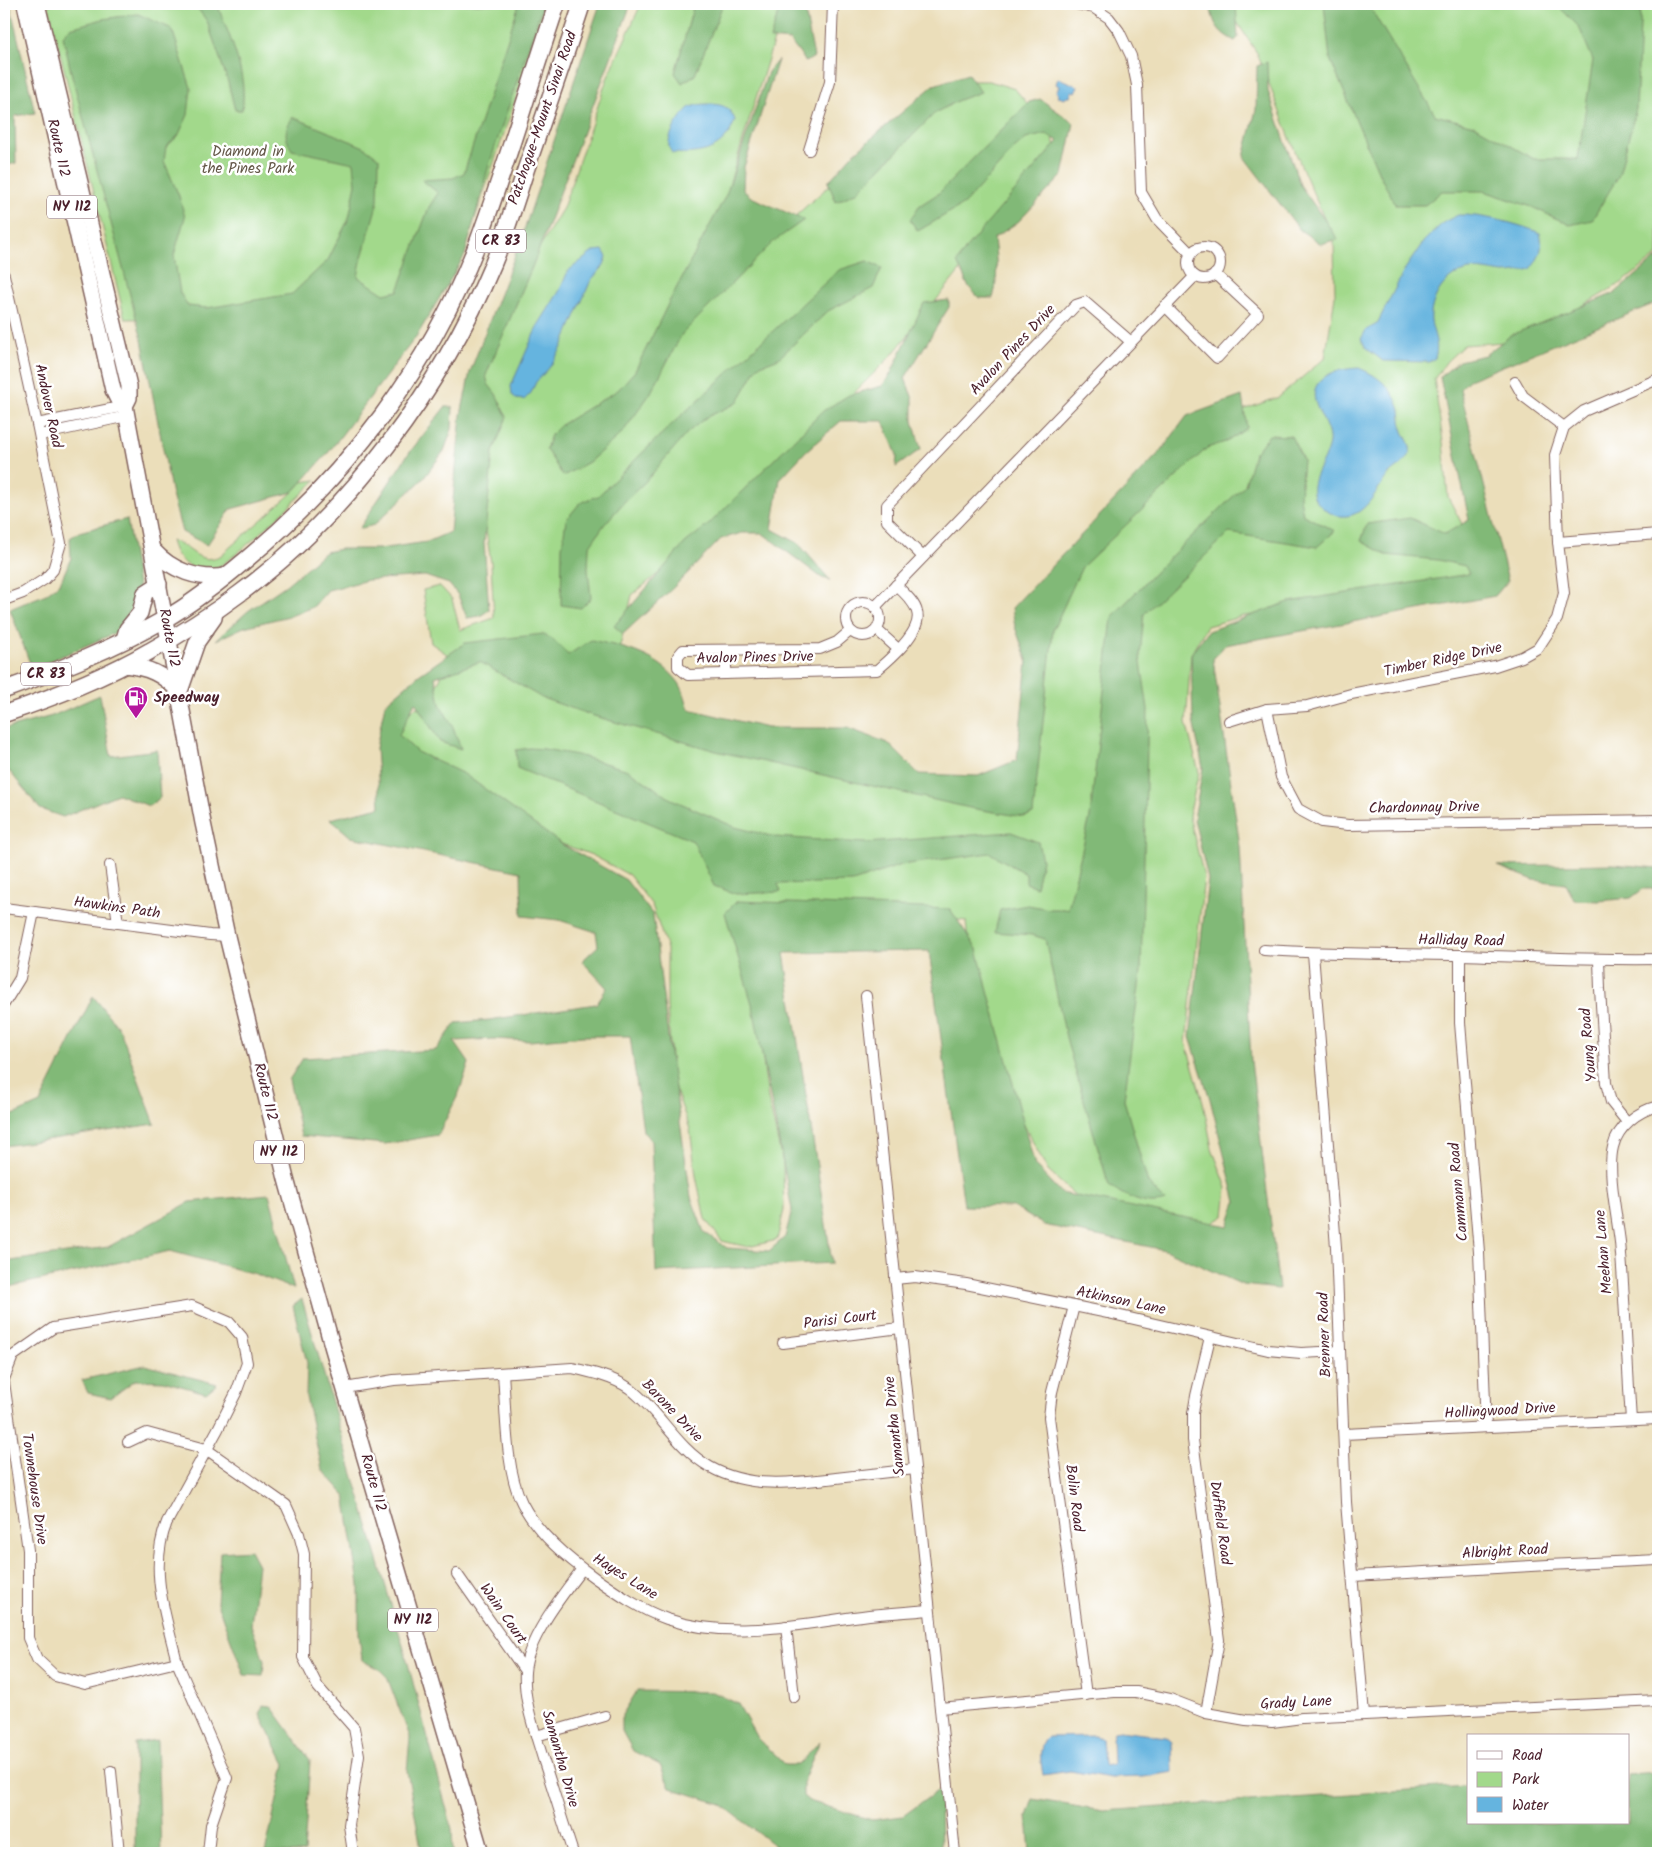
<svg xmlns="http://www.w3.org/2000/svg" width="1662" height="1857" viewBox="0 0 1662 1857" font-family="Kalam,sans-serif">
<rect width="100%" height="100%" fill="#fff"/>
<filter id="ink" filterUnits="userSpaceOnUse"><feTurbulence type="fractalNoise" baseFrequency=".02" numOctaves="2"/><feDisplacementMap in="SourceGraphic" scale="10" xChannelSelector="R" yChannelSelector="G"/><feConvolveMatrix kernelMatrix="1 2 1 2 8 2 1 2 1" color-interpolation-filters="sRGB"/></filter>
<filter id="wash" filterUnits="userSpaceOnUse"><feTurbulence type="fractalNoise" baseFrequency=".0096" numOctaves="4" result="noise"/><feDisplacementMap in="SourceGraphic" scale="20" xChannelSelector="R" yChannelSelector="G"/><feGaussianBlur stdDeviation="1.12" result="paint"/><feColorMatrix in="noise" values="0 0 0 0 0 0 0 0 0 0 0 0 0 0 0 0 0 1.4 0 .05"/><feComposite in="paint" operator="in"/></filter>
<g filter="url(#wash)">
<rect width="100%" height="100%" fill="#ebdeba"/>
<g fill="#a2d98b" stroke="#767c5b">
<polygon points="48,4 548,4 474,221 429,314 125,319"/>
<polygon points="641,4 785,4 730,182 754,211 793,218 925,100 956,81 989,81 1015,89 1052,133 1056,152 891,356 739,508 632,595 618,655 667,715 1026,802 1040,634 1076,563 1212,421 1279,397 1325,358 1335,296 1334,241 1297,156 1257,53 1228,8 1228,4 1658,4 1658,255 1623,282 1584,305 1547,330 1503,342 1464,345 1447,361 1434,379 1443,442 1448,497 1477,553 1480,581 1331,606 1244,616 1207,626 1191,654 1186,723 1199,772 1189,816 1204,877 1186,1043 1203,1102 1212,1148 1227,1188 1224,1216 1201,1230 1097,1215 1048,1171 1013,1104 969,956 966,921 920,915 777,911 758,1024 768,1098 783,1164 784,1210 777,1240 748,1247 722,1241 705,1219 696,1176 690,1129 673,1083 667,1006 667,949 652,905 629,875 592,855 548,839 382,734 393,719 428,702 451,657 431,643 423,590 440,586 452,599 460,630 494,618 491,563 485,524 479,387 522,276 563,208 607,79"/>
<path d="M316 480C301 495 224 572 206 572 203 571 198 569 195 568 181 563 175 556 171 541 192 545 197 566 220 556L293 492 302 482Z"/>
</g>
<g fill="#81b977" stroke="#666c51">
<polygon points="4,4 10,4 35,113 15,116 16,163 4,166"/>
<path d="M194 4H215L219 9C231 41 248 75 242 110H235L228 82 207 21Z"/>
<path d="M519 4H543L489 165 465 255 418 334 328 453 293 492 231 509 207 545 182 532 172 495 142 340 72 76 63 36 70 28 103 19 138 14 172 29 191 88 188 115 178 136 166 147 164 161 179 196 185 217 174 255 180 293 188 306 207 308 292 294 328 260 349 218 356 184 354 163 292 150C284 137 284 130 293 117L364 147 379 158 378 201 361 261 358 277 384 294 398 291 429 207 438 193 422 180 453 178 464 173Z"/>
<polygon points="600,4 631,4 533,265 486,375 488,384 496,394 507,417 493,452 484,543 489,610 480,616 467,618 458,595 449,584 425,576 368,580 328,590 313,607 293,615 244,627 216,640 248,611 286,585 325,552 341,549 379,549 427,542 450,532 461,415 470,372 520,242"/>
<polygon points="694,4 723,4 695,75 682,83 675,73"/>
<polygon points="781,4 807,4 805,11 814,57 806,62 790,41 770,39"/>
<path d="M1210 4H1236L1238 38 1235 41C1217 32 1213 23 1210 4Z"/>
<polygon points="1324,4 1368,4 1435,115 1474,125 1534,159 1578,159 1593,60 1579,27 1556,4 1641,4 1636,109 1619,175 1592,220 1570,225 1532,207 1484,191 1442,191 1425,205 1396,205 1381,178 1330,59"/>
<polygon points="778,60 744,167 743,190 751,197 804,220 773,242 682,334 650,394 623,432 589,462 563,476 546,449 551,435 562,424 618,390 635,371 670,300 726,195 768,72"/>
<polygon points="1267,62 1268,91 1300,185 1338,239 1321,244 1300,230 1244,157 1256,110 1257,66"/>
<polygon points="968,74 981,92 959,100 935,113 857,192 836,202 828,182 852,155 934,85"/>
<path d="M1040 99 1074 123 1063 175 1018 222 994 238C996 258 999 278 993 298H979L968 286 957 262 967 247 1058 141 1046 134 1026 139 1014 149 964 204 918 231 910 220 919 206 939 193 1029 102Z"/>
<path d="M1658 257V302L1469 380 1460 389 1508 581 1495 596 1225 645 1213 659 1240 847 1251 1061 1279 1289 1243 1285 1165 1250 1044 1225 1013 1207 964 1206 929 951 784 953 832 1263 656 1272 651 1141 643 1131 630 1036H582L530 1041 494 1039 454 1041 469 1063 459 1093 438 1135 385 1144 301 1136 289 1080 303 1058 436 1050 456 1023 489 1020 596 1004 607 988 582 961 598 946 596 932 559 920 522 916 521 872 351 837 330 819 380 807 376 748 385 704 419 675 465 643 543 634 554 640 568 655 591 640C624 647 659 655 679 683 684 690 686 701 689 709L767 728H847L888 743 919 774 978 776 1017 760 1027 660 1015 627 1012 608 1161 451 1187 416 1242 396 1247 428 1228 441 1207 448 1082 567 1053 630 1033 814 1024 817 970 808 716 751 594 716 542 698 480 662 435 677 440 704 453 727 461 749 440 742 415 702 399 735 417 752 464 774 563 845 626 880 653 915 671 1061 691 1197 704 1232 727 1248 769 1251 785 1237 792 1210 753 1007 725 913 737 901 950 909 977 949 1035 1166 1061 1193 1228 1226 1236 1202 1210 1099 1190 1037 1208 879 1194 819 1203 768 1193 721 1191 654 1208 631 1289 602 1469 574 1465 566 1438 560 1386 555 1361 541 1367 524 1410 518 1445 534 1469 520 1440 377 1459 361 1485 355 1511 335 1615 293Z"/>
<polygon points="867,261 882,268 873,288 828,311 779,358 758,366 737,403 705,418 687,433 645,482 625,501 604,525 589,547 588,569 591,598 581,608 561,605 562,547 566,520 580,503 598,496 670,426 839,270"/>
<polygon points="949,300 949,307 905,378 913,399 913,421 921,449 896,467 897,455 883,421 841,421 806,451 780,479 772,529 798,543 830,580 822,578 762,533 742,533 721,539 674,587 623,634 614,626 685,543 708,525 823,411 849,395 882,386 890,375 924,303"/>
<polygon points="445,407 453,407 452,429 444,451 423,479 374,525 359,529 406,457"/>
<path d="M1269 435 1291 436 1303 460 1300 497 1303 515 1335 531 1317 547 1229 533 1144 614 1140 656 1148 709 1141 971 1124 1100 1148 1183 1165 1201C1146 1208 1125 1196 1109 1186L1067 1042 1045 939 1032 935 995 932 1000 910 1028 905 1049 909H1068L1090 817 1112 617 1162 565 1245 485 1254 454Z"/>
<polygon points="127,519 139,591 122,630 32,669 10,609 46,594 60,583 71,558 70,538 79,532"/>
<polygon points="100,695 111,756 157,750 160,798 149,806 118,794 63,817 40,809 11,773 4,768 4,729 52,716"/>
<polygon points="530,748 544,749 577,755 628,770 671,799 735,827 775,837 866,843 1011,832 1038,842 1042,860 1036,887 1026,883 1026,874 990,853 901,865 853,882 778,884 781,892 736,894 714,886 693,841 517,768 516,750"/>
<polygon points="1613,864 1658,868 1658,889 1643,889 1631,898 1599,901 1574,900 1566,884 1534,880 1497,866"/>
<polygon points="93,996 120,1030 155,1124 4,1146 4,1119 40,1103"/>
<polygon points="269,1194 294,1289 255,1274 170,1251 4,1288 4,1262 108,1247 190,1202"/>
<polygon points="302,1299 406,1656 452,1829 453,1853 422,1853 407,1771 410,1737 387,1677 380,1670 362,1660 359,1634 359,1584 345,1495 322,1469 306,1397 307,1363 293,1306"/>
<polygon points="145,1365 217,1384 206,1393 163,1381 135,1380 111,1398 88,1393 82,1380"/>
<polygon points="250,1550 258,1565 251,1625 264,1661 263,1676 244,1675 217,1603 220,1552"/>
<polygon points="637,1691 713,1692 738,1704 757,1738 785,1765 798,1765 820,1741 803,1781 803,1796 809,1801 872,1820 903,1816 940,1789 941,1853 784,1853 721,1804 670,1788 660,1765 633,1751 622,1731 622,1715"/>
<polygon points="263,1705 271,1706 310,1760 304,1853 265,1853 285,1764 260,1715"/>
<polygon points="157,1740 161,1853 135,1853 135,1743"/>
<polygon points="1658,1773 1658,1853 1030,1853 1027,1816 1033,1799 1103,1811 1468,1786 1468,1823 1628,1823 1628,1775"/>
</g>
<g fill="#65b4df" stroke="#586a85">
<polygon points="1058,78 1078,86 1075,92 1072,91 1070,97 1067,97 1064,99 1059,97 1058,93 1056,92 1059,86 1056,84"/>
<path d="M712 104C725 105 730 108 735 120 725 151 701 155 672 153 671 151 669 149 669 146 667 136 681 114 689 108 696 104 704 104 712 104Z"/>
<path d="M1458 215C1479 214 1520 224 1540 233 1544 248 1540 256 1531 269 1522 271 1514 273 1504 273 1493 272 1481 268 1470 270 1448 273 1434 292 1431 313 1429 329 1441 340 1435 358L1429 362 1383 361 1366 348 1361 339 1366 330 1377 324 1405 269 1424 241 1444 222Z"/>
<polygon points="603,250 607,257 603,267 591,280 561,349 549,368 536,382 531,393 524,400 516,399 512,394 511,386 537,327 560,290 568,271 594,251"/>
<path d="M1359 368C1379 376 1394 389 1400 410 1401 416 1401 422 1402 428 1404 437 1412 443 1410 453 1407 463 1396 467 1389 474 1375 490 1366 519 1340 516 1334 515 1327 512 1323 508 1298 488 1326 465 1329 443 1332 422 1301 399 1321 380 1332 370 1345 369 1359 368Z"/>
<path d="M1120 1731 1166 1737 1172 1742 1173 1772 1144 1777 1111 1778 1070 1771 1043 1775C1041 1762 1037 1747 1048 1737L1094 1736 1102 1738 1104 1764 1105 1766 1113 1764 1112 1739 1114 1732Z"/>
</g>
</g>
<g filter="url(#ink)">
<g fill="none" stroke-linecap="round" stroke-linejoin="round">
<g stroke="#82625d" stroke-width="12">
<g id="minor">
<polyline points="1076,4 1094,8 1109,18 1119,31 1131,56 1137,85 1141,192 1157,219 1191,254"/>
<polyline points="809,150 830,82 833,4"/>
<circle cx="1204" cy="263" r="16"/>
<polyline points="4,275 37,424 61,543 53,570 45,579 23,593 4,600"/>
<polyline points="1165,306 1217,358 1258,314 1215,274"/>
<polyline points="1515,382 1523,396 1564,427"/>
<polyline points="37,424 125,406"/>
<polyline points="40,435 127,416"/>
<polyline points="1558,542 1658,534"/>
<polyline points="923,557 887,521 887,505 1076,305 1085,302 1130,341"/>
<circle cx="863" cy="619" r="17"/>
<polyline points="876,606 1195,276"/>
<polyline points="877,630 898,649"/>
<path d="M850 631 837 642 820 649 683 650 678 656V667L688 675 877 670C890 659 923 631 917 612 915 602 903 592 896 585"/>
<polyline points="726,650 726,674"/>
<polyline points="1267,709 1281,777 1298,809 1322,822 1348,825 1658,820"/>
<polyline points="1229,721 1267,709 1307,706 1351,694 1495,666 1522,657 1538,648 1557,619 1564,593 1558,542 1555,455 1564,427 1584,411 1658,379"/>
<polyline points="110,865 118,923"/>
<polyline points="4,908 210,935 227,936"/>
<path d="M1264 950C1329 954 1395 954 1461 955 1527 957 1592 960 1658 959"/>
<polyline points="1313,953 1336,1247 1346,1502 1364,1715"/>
<polyline points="1460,955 1460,1023 1479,1252 1486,1427"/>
<polyline points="1599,960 1600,989 1606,1083 1611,1102 1627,1122"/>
<polyline points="866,996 955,1853"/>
<polyline points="4,1004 20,978 34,912"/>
<polyline points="895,1279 915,1277 966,1284 1108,1313 1268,1350 1301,1353 1340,1351"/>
<polyline points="1074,1306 1052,1392 1049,1417 1086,1695"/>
<polyline points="783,1343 900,1328"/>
<path d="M503 1373C506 1411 505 1469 522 1503 538 1534 567 1558 595 1578 618 1594 641 1610 667 1619 732 1641 804 1623 869 1615 889 1613 909 1612 929 1610"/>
<path d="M4 1379 13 1356 53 1328 192 1306 229 1322 242 1337 247 1363 236 1393 218 1429 167 1522C148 1569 166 1616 177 1662"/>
<polyline points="4,1382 28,1550 28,1638 37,1659 55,1676 85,1684 177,1662 227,1778 211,1825 208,1853"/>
<path d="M345 1388 394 1380 572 1368C590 1372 613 1377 629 1388 659 1410 676 1448 710 1467 749 1489 793 1483 836 1478 862 1475 888 1472 915 1469"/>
<path d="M1631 1420C1627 1361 1625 1301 1620 1242 1617 1216 1607 1171 1613 1147 1618 1126 1638 1111 1658 1106"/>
<polyline points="1344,1434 1658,1419"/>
<polyline points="128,1442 147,1433 206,1449 286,1505 299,1534 304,1554 303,1657 318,1687 354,1728 359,1755 349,1825 353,1853"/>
<polyline points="457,1574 525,1671"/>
<polyline points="1353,1576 1548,1565 1658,1560"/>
<polyline points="786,1626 794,1697"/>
<polyline points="940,1708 1114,1692 1136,1692 1170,1699 1206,1713 1246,1720 1272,1722 1302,1718 1658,1701"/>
<polyline points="1206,1713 1219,1640 1193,1440 1193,1413 1196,1396 1210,1337"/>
<polyline points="536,1736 605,1716"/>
<polyline points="111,1771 119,1853"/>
<path d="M573 1853C563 1823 554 1792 544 1762 536 1734 523 1702 525 1672 527 1639 563 1594 582 1569"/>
</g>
</g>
<g stroke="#82625d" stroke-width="18">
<g id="primary">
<polyline points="25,4 113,390 118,400 125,406"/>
<polyline points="37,4 129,386 129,398 125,406 203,823 227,936 286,1179 333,1349 481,1853"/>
<path d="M153 550C172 571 198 580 226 576"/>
<polyline points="124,639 127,629 140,613 145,593 159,584"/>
<path d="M124 665C147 667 164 674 179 692"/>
<polyline points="180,691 197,642 214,618 215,611"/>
</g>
</g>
<g stroke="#82625d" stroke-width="19">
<g id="trunk">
<path d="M4 690C59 670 115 648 165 619 195 602 222 580 248 558 348 474 431 365 478 242 507 164 530 83 557 4"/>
<path d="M4 714C54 697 104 678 150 651 181 634 211 615 239 594 348 514 441 388 493 264 506 233 516 200 526 169 545 114 564 59 582 4"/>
</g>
</g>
<use href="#minor" stroke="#fff" stroke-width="10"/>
<use href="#primary" stroke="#fff" stroke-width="15"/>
<use href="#trunk" stroke="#fff" stroke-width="16"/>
</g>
</g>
<defs>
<g id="fuel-pin" transform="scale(1.25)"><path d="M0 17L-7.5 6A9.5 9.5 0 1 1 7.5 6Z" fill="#b5179e" stroke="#fff"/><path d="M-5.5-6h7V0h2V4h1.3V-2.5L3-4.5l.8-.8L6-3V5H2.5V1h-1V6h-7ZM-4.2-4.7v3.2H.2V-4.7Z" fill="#fff"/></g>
</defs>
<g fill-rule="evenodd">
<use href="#fuel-pin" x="136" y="698"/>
</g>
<g text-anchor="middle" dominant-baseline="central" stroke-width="5" stroke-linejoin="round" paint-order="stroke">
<g fill="#fff" stroke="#80626b" stroke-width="1">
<rect x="47" y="195.5" width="50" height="23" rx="4"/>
<rect x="476" y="229.5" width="50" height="23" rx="4"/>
<rect x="21" y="662.5" width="50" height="23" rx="4"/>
<rect x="254" y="1140.5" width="50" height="23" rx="4"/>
<rect x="388" y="1608.5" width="50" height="23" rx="4"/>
</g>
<g font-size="14" font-weight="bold" fill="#4a1f2b">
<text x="72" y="207">NY 112</text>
<text x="501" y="241">CR 83</text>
<text x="46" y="674">CR 83</text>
<text x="279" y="1152">NY 112</text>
<text x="413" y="1620">NY 112</text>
</g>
<g font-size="15" fill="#4a1f2b" stroke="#fff">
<text transform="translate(543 118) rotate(-71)">Patchogue-Mount Sinai Road</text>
<text transform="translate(58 148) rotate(77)">Route 112</text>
<text transform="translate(1013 350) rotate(-47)">Avalon Pines Drive</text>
<text transform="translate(48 406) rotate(78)">Andover Road</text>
<text transform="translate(169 638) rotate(79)">Route 112</text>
<text transform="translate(755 658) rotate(-1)">Avalon Pines Drive</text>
<text transform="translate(1443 660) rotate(-12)">Timber Ridge Drive</text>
<text transform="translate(1424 808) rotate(-1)">Chardonnay Drive</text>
<text transform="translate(117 908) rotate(8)">Hawkins Path</text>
<text transform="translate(1461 941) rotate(1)">Halliday Road</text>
<text transform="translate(1589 1045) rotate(-95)">Young Road</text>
<text transform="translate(265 1092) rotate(76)">Route 112</text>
<text transform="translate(1459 1192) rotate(-95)">Cammann Road</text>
<text transform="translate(1604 1252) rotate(-95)">Meehan Lane</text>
<text transform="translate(1121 1301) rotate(12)">Atkinson Lane</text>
<text transform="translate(840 1320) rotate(-7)">Parisi Court</text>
<text transform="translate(1325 1335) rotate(-92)">Brenner Road</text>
<text transform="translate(672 1411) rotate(46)">Barone Drive</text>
<text transform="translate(1500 1411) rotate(-3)">Hollingwood Drive</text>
<text transform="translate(895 1426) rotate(-96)">Samantha Drive</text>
<text transform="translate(373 1483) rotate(74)">Route 112</text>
<text transform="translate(34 1489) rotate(82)">Townehouse Drive</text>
<text transform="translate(1074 1498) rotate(83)">Bolin Road</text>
<text transform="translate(1220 1523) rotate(82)">Duffield Road</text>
<text transform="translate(1505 1552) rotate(-3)">Albright Road</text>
<text transform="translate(625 1577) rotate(32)">Hayes Lane</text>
<text transform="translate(503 1614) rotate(55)">Wain Court</text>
<text transform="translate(1296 1703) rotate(-3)">Grady Lane</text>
<text transform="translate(560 1759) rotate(74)">Samantha Drive</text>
</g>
<g font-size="15" fill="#645748" stroke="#fff">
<text x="248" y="152">Diamond in<tspan x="248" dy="17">the Pines Park</tspan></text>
</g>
<g font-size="15" font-weight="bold" fill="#4a1f2b" stroke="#fff" text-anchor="start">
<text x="154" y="698">Speedway</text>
</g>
</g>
<rect width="1662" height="1857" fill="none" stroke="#fff" stroke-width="20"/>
<rect x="1467" y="1734" width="162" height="90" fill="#ffffff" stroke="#b7a5aa"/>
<rect x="1477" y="1751" width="25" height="8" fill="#ffffff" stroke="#b7a5aa"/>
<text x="1512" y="1760" font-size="15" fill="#4a1f2b">Road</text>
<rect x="1477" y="1772" width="25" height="15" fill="#a2d98b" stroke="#b7a5aa"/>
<text x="1512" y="1784" font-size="15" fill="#4a1f2b">Park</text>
<rect x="1477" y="1797" width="25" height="15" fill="#65b4df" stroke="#b7a5aa"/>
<text x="1512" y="1810" font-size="15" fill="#4a1f2b">Water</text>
</svg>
